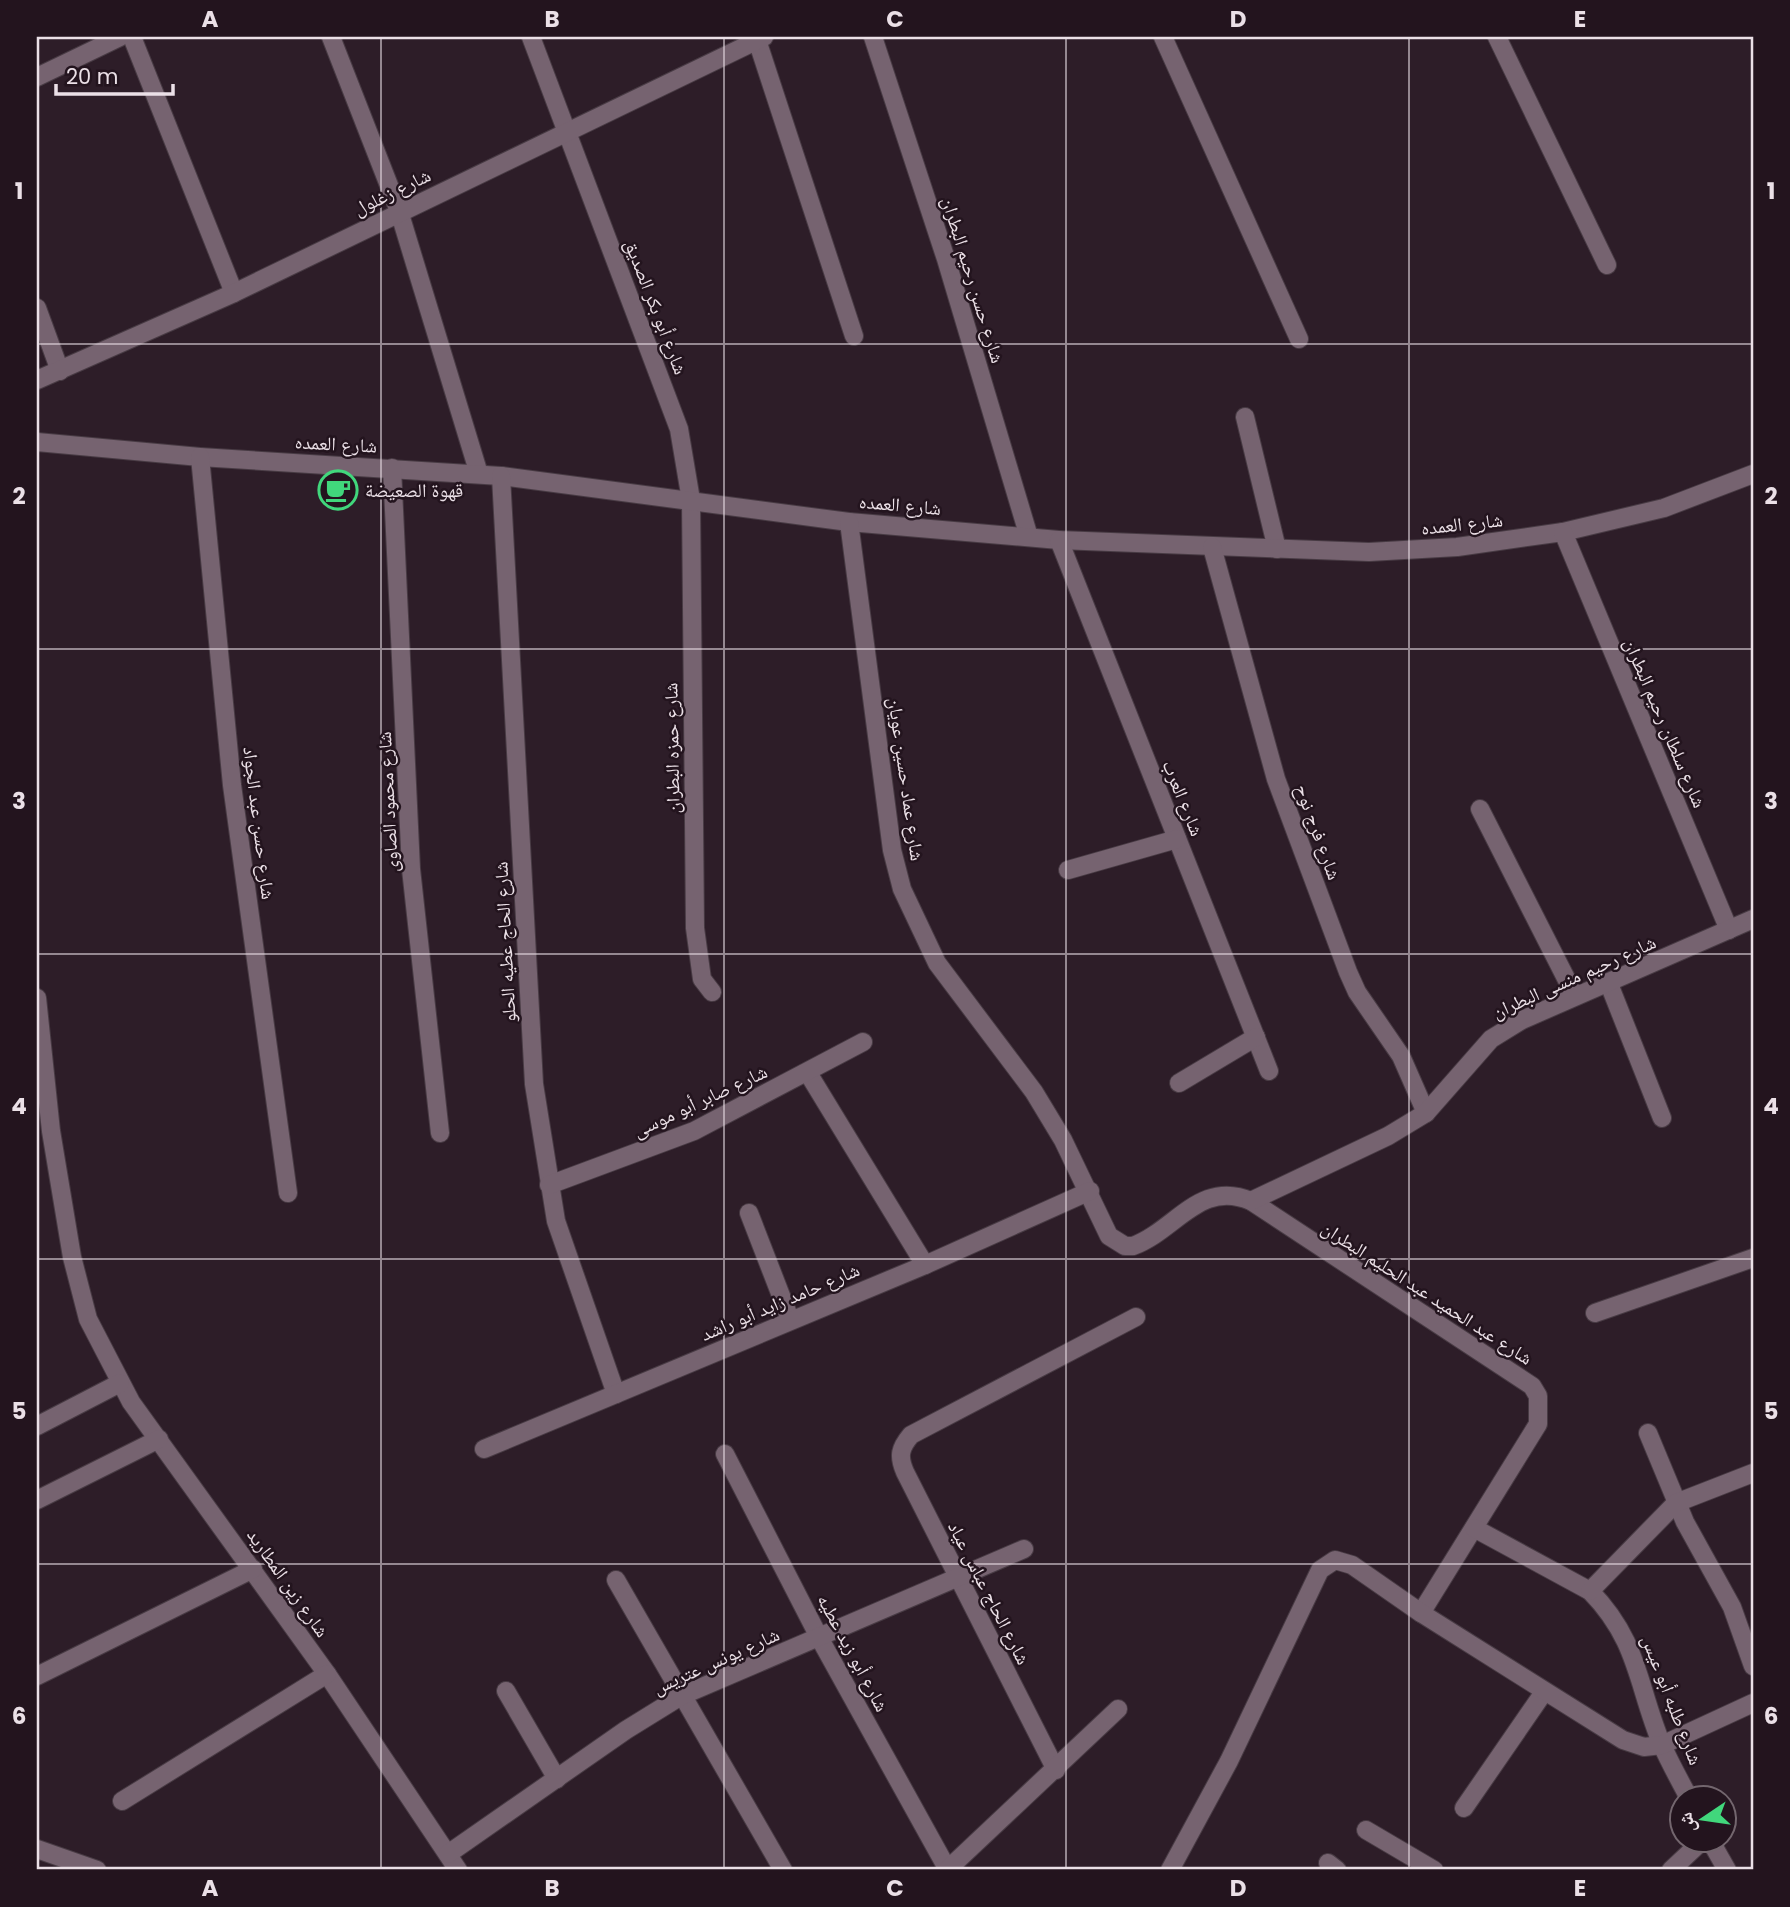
<svg xmlns="http://www.w3.org/2000/svg" width="1790" height="1907" viewBox="0 0 1790 1907" font-family="Poppins,'Noto Naskh Arabic',sans-serif">
<rect width="100%" height="100%" fill="#2d1d28"/>
<g fill="none" stroke-linecap="round" stroke-linejoin="round">
<g stroke="#483b44" stroke-width="20">
<g id="minor">
<polyline points="132,37 234,293"/>
<polyline points="331,37 399,211 479,474"/>
<polyline points="531,37 679,429 691,500 695,928 702,979 712,992"/>
<polyline points="873,37 946,259 1029,537"/>
<polyline points="1163,37 1299,339"/>
<polyline points="1497,37 1607,265"/>
<polyline points="757,40 854,336"/>
<polyline points="37,77 120,37"/>
<polyline points="37,308 60,371"/>
<polyline points="37,380 234,293 764,37"/>
<polyline points="1245,417 1277,549"/>
<polyline points="37,442 200,457 501,476 849,522 1059,540 1369,552 1457,547 1563,532 1664,508 1753,474"/>
<polyline points="200,457 232,785 288,1193"/>
<polyline points="392,468 411,869 440,1133"/>
<polyline points="501,476 534,1084 556,1221 616,1394"/>
<path d="M849 522 892 850 902 889 937 963 1034 1092 1063 1140 1109 1236 1125 1246H1133C1176 1230 1200 1179 1251 1201L1532 1386 1538 1396V1424L1421 1613"/>
<polyline points="1563,532 1729,930"/>
<polyline points="1059,540 1269,1071"/>
<polyline points="1212,547 1276,779 1348,972 1357,992 1401,1056 1426,1113"/>
<polyline points="1480,809 1575,996"/>
<polyline points="1068,870 1177,839"/>
<polyline points="1609,984 1662,1118"/>
<polyline points="37,998 51,1131 72,1257 88,1319 131,1402 327,1674 458,1870"/>
<polyline points="808,1073 925,1265"/>
<polyline points="1179,1083 1256,1037"/>
<polyline points="549,1185 694,1131 863,1042"/>
<polyline points="1251,1201 1388,1136 1426,1113 1491,1039 1522,1020 1753,919"/>
<polyline points="749,1213 790,1319"/>
<polyline points="1595,1313 1753,1258"/>
<polyline points="37,1426 120,1383"/>
<polyline points="1648,1433 1685,1522 1732,1607 1753,1666"/>
<polyline points="484,1449 925,1265 1090,1191"/>
<polyline points="725,1454 820,1639 948,1870"/>
<polyline points="37,1500 159,1439"/>
<path d="M1474 1528 1590 1591C1639 1641 1637 1685 1662 1745 1670 1763 1680 1781 1689 1798"/>
<polyline points="616,1580 783,1870"/>
<polyline points="1590,1591 1676,1503 1753,1473"/>
<polyline points="37,1676 253,1569"/>
<polyline points="506,1691 557,1779"/>
<path d="M1056 1770 905 1472C898 1456 900 1448 911 1435L1136 1317"/>
<polyline points="122,1801 327,1674"/>
<polyline points="1464,1808 1544,1692"/>
<polyline points="1366,1830 1434,1870"/>
<polyline points="1710,1840 1727,1870"/>
<polyline points="37,1849 97,1870"/>
<polyline points="448,1854 626,1730 681,1696 1024,1549"/>
<polyline points="1328,1863 1337,1870"/>
<polyline points="947,1870 1118,1709"/>
<polyline points="1170,1870 1229,1761 1320,1570 1335,1560 1352,1565 1421,1613 1623,1740 1644,1747 1662,1745 1753,1703"/>
<polyline points="1671,1870 1703,1840"/>
</g>
</g>
<use href="#minor" stroke="#766370" stroke-width="18"/>
</g>
<path fill="none" stroke="#ebe0e7" stroke-width="2" stroke-opacity="0.55" d="M381 37V1870M724 37V1870M1066 37V1870M1409 37V1870M37 344H1753M37 649H1753M37 954H1753M37 1259H1753M37 1564H1753"/>
<defs>
<g id="cafe-ring" transform="scale(2.0125)"><circle r="9.5" fill="#23141e" stroke="#41d77c" stroke-width="1.5"/><path d="M-5.5-4.5H6V0H3Q3 3.5 0 3.5H-2.5Q-5.5 3.5-5.5 0ZM3-3.2v2h1.7v-2ZM-6 4.5H4V6H-6Z" fill="#41d77c"/></g>
</defs>
<g fill-rule="evenodd">
<use href="#cafe-ring" x="338" y="490"/>
</g>
<g text-anchor="middle" dominant-baseline="central" stroke-width="5" stroke-linejoin="round" paint-order="stroke">
<g font-size="19" fill="#ebe0e7" stroke="#23141e">
<text transform="translate(392 192) rotate(-26)">شارع زغلول</text>
<text transform="translate(973 280) rotate(73)">شارع حسن رحيم البطران</text>
<text transform="translate(656 307) rotate(69)">شارع أبو بكر الصديق</text>
<text transform="translate(336 444) rotate(3)">شارع العمده</text>
<text transform="translate(900 505) rotate(5)">شارع العمده</text>
<text transform="translate(1462 524) rotate(-6)">شارع العمده</text>
<text transform="translate(1665 723) rotate(67)">شارع سلطان رحيم البطران</text>
<text transform="translate(672 748) rotate(-91)">شارع حمزه البطران</text>
<text transform="translate(906 779) rotate(82)">شارع عماد حسين عويان</text>
<text transform="translate(1183 798) rotate(68)">شارع العرب</text>
<text transform="translate(388 802) rotate(-93)">شارع محمود الصاوى</text>
<text transform="translate(259 823) rotate(83)">شارع حسن عبد الجواد</text>
<text transform="translate(1318 832) rotate(70)">شارع فرج نوح</text>
<text transform="translate(505 942) rotate(-93)">شارع الحاج عطيه الحلو</text>
<text transform="translate(1574 977) rotate(-24)">شارع رحيم منسى البطران</text>
<text transform="translate(700 1101) rotate(-25)">شارع صابر أبو موسى</text>
<text transform="translate(1427 1293) rotate(33)">شارع عبد الحميد عبد الحليم البطران</text>
<text transform="translate(780 1302) rotate(-23)">شارع حامد زايد أبو راشد</text>
<text transform="translate(288 1583) rotate(55)">شارع زين المطاريد</text>
<text transform="translate(989 1593) rotate(63)">شارع الحاج عباس عياد</text>
<text transform="translate(853 1653) rotate(62)">شارع أبو زيد عطيه</text>
<text transform="translate(716 1661) rotate(-24)">شارع يونس عتريس</text>
<text transform="translate(1672 1700) rotate(69)">شارع طلبه أبو عيس</text>
</g>
<g font-size="19" fill="#ebe0e7" stroke="#23141e" text-anchor="start">
<text x="365" y="490">قهوة الصعيضة</text>
</g>
</g>
<rect width="1790" height="1907" fill="none" stroke="#23141e" stroke-width="77"/>
<g transform="translate(1703 1819) rotate(257)"><circle r="33" fill="#23141e" stroke="#73666e" stroke-width="2"/>
<path d="M0-5L12 26L0 18L-12 26Z" fill="#41d77c"/>
<text y="-10" font-size="19" font-weight="bold" text-anchor="middle" fill="#ebe0e7">ش</text>
</g>
<path d="M56 84v10h117v-10" fill="none" stroke="#ebe0e7" stroke-width="3.5"/>
<text x="66" y="84" font-size="21" fill="#ebe0e7" stroke="#23141e" stroke-width="5" paint-order="stroke">20 m</text>
<rect x="38" y="38" width="1714" height="1830" fill="none" stroke="#ebe0e7" stroke-width="2.5"/>
<g font-size="23" text-anchor="middle" font-weight="bold" fill="#ebe0e7">
<text x="210" y="27">A</text>
<text x="552" y="27">B</text>
<text x="895" y="27">C</text>
<text x="1238" y="27">D</text>
<text x="1580" y="27">E</text>
<text x="19" y="199">1</text>
<text x="1771" y="199">1</text>
<text x="19" y="504">2</text>
<text x="1771" y="504">2</text>
<text x="19" y="809">3</text>
<text x="1771" y="809">3</text>
<text x="19" y="1114">4</text>
<text x="1771" y="1114">4</text>
<text x="19" y="1419">5</text>
<text x="1771" y="1419">5</text>
<text x="19" y="1724">6</text>
<text x="1771" y="1724">6</text>
<text x="210" y="1896">A</text>
<text x="552" y="1896">B</text>
<text x="895" y="1896">C</text>
<text x="1238" y="1896">D</text>
<text x="1580" y="1896">E</text>
</g>
</svg>
